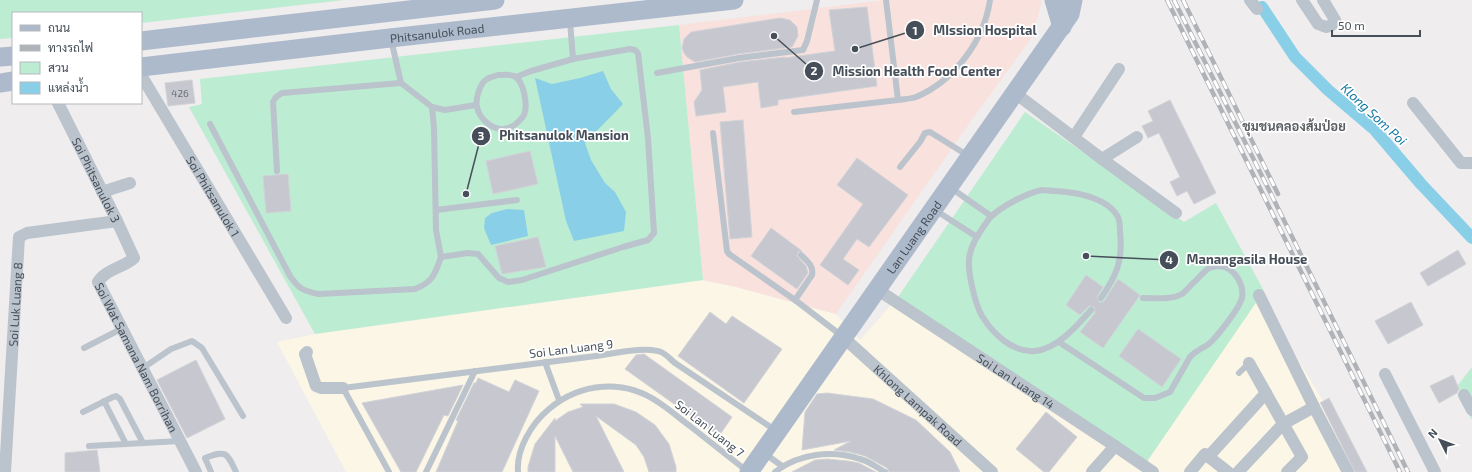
<svg xmlns="http://www.w3.org/2000/svg" width="1472" height="472" viewBox="0 0 1472 472" font-family="'Exo 2',Sarabun,sans-serif">
<rect width="100%" height="100%" fill="#efeded"/>
<polygon fill="#fbf6e5" points="703,280 736,287 836,314 860,340 898,297 1259,295 1366,472 346,472 277,342 315,334"/>
<polygon fill="#f9e1dd" points="884,0 1042,0 1033,36 971,121 836,314 736,287 703,280 679,25"/>
<g fill="#bcecd2">
<polygon points="0,0 344,0 141,23 141,13 13,13 13,38 0,39"/>
<polygon points="679,25 703,280 315,334 189,107 202,104 200,79"/>
<polygon points="1025,112 1184,222 1216,203 1264,291 1146,463 898,297"/>
<polygon points="1472,367 1472,420 1464,406 1458,385"/>
</g>
<g fill="#8acfe8">
<polygon points="603,71 611,89 623,104 585,143 591,160 605,183 615,192 626,212 624,231 574,241 566,221 535,78 552,84 580,78"/>
<polygon points="507,209 524,210 528,236 491,245 484,228 485,218 492,213"/>
</g>
<g fill="none" stroke-linecap="round" stroke-linejoin="round">
<polyline stroke="#8acfe8" stroke-width="12" points="1262,7 1295,57 1328,90 1375,130 1421,184 1472,238"/>
</g>
<g fill="#c7c8cf" stroke="#d1d3d8">
<polygon points="867,7 877,86 778,100 778,105 761,108 758,82 723,87 726,112 696,116 694,102 702,90 700,70 740,62 785,57 784,58 835,51 829,10"/>
<polygon points="780,18 790,20 797,27 798,36 792,47 738,54 695,62 687,57 684,53 682,48 684,39 691,32"/>
<polygon points="192,80 195,103 168,106 165,83"/>
<polygon points="1170,100 1216,193 1194,204 1187,191 1177,196 1170,182 1180,177 1159,133 1148,138 1142,126 1153,121 1148,111"/>
<polygon points="743,120 752,237 730,239 720,122"/>
<polygon points="530,151 538,184 493,194 486,161"/>
<polygon points="857,158 908,195 869,247 857,239 843,259 859,270 848,285 820,265 863,204 837,185"/>
<polygon points="288,174 291,211 266,213 263,176"/>
<polygon points="771,228 802,251 798,252 797,256 806,266 808,273 797,289 751,256"/>
<polygon points="538,237 546,267 502,274 495,246"/>
<polygon points="1458,250 1466,264 1428,286 1420,273"/>
<polygon points="1086,275 1103,287 1097,297 1099,302 1103,302 1105,300 1118,279 1140,295 1103,348 1080,332 1095,313 1094,307 1089,306 1080,315 1066,305"/>
<polygon points="1411,302 1423,325 1388,344 1375,321"/>
<polygon points="710,312 726,324 732,316 782,349 744,403 678,356"/>
<polygon points="1138,329 1181,359 1162,387 1119,356"/>
<polygon points="644,354 732,417 719,436 625,369 636,355"/>
<polygon points="196,360 225,419 187,438 157,380"/>
<polygon points="1453,375 1459,389 1457,393 1439,403 1430,386"/>
<polygon points="478,378 509,392 515,380 539,391 502,472 436,472 458,421 456,420 474,383 476,383"/>
<polygon points="463,385 448,416 444,415 416,472 401,472 362,403"/>
<polygon points="827,393 873,399 916,420 950,452 960,472 889,472 887,468 865,456 850,452 834,450 851,441 802,450 805,412 817,394"/>
<polygon points="1329,398 1367,472 1355,472 1321,404 1320,403"/>
<polygon points="580,404 614,404 636,412 655,425 669,444 676,467 676,472 649,472 644,457 636,445 596,416 624,472 573,472 555,436 555,472 528,472 528,467 535,444 555,418 555,421 568,412 583,407"/>
<polygon points="1046,412 1077,437 1049,472 1044,472 1016,449"/>
<polygon points="97,450 100,472 65,472 65,453"/>
<polygon points="827,459 848,461 859,463 876,472 792,472 815,460"/>
</g>
<g fill="none" stroke-linecap="round" stroke-linejoin="round">
<g stroke="#bbc3cc" stroke-width="6">
<polyline points="391,39 401,83 432,107 445,110 476,105"/>
<polyline points="657,73 739,58 803,50 807,41 817,0"/>
<path d="M498 75C503 75 509 74 514 76 524 81 528 105 524 115 523 117 520 120 518 122 508 132 494 131 484 120 480 116 478 112 477 107 475 99 480 83 487 79 490 77 495 76 498 75Z"/>
<polyline points="516,77 531,71 573,59"/>
<path d="M898 100C904 99 910 99 916 97 954 81 984 41 990 0"/>
<polyline points="432,107 434,128 436,230 441,257"/>
<polyline points="794,112 898,100 886,0"/>
<path d="M210 124 290 276C299 289 303 291 319 294L415 289C433 282 435 274 441 257L468 253 478 254 499 278 508 282 522 280 623 247 648 240 654 233 648 138 638 53 635 50 630 49 573 59 570 21"/>
<polyline points="713,133 727,251 729,254 795,300 842,336"/>
<polyline points="900,167 920,142 925,133 930,132 967,155"/>
<polyline points="277,171 273,102 276,97 282,93 401,83"/>
<polyline points="951,188 991,216"/>
<polyline points="436,210 517,200"/>
<polyline points="935,210 977,237"/>
<path d="M795 300 812 275C814 266 807 261 801 255"/>
<path d="M1091 310C1077 326 1057 349 1035 351 1013 353 993 334 982 316 975 304 968 273 969 260 970 244 982 229 991 216V217C1000 207 1029 192 1042 190 1046 190 1051 191 1055 191 1075 192 1107 197 1118 217 1120 221 1120 228 1120 232 1123 260 1117 275 1101 298"/>
<path d="M1059 342 1144 398H1155L1170 392 1190 357C1196 350 1204 348 1210 343 1218 335 1239 309 1242 298 1244 287 1238 275 1229 269 1224 266 1215 265 1209 268 1203 272 1198 279 1193 283 1190 286 1186 291 1182 294 1172 300 1155 298 1143 298"/>
<polyline points="84,348 123,328"/>
<polyline points="545,362 559,400"/>
<polyline points="143,368 171,349 192,341 202,348 243,416"/>
<polyline points="1239,373 1249,363"/>
<polyline points="104,401 126,444"/>
<polyline points="83,412 113,397 116,396 120,399 143,443"/>
<polyline points="89,446 180,441"/>
<polyline points="764,453 782,466"/>
<path d="M211 472 205 458C226 450 227 452 236 472"/>
<path d="M389 472 343 388 596 356C612 354 649 345 663 353 668 356 671 360 675 363L775 430"/>
<polyline points="426,472 475,371"/>
<path d="M518 472C516 449 532 423 549 409 581 382 624 379 658 402 669 409 679 418 690 426 709 441 728 456 747 471"/>
<path d="M775 472C799 453 832 450 860 459 869 461 877 468 885 472"/>
</g>
<g stroke="#bbc3cc" stroke-width="12">
<polyline points="1250,0 1257,9"/>
<polyline points="1302,0 1318,24 1326,27 1332,25 1335,20 1323,0"/>
<path id="s1" d="M141 75 286 318"/>
<polyline points="1015,93 1102,159 1176,213"/>
<path id="s2" d="M58 103 117 221 134 258C123 268 106 269 98 282L196 472"/>
<polyline points="1413,103 1461,163 1472,163"/>
<polyline points="1074,137 1119,69"/>
<polyline points="1102,159 1137,137"/>
<polyline points="102,192 130,183"/>
<path id="s3" d="M878 290 1115 446 1153 472"/>
<polyline points="1259,295 1314,407 1348,472"/>
<path id="s4" d="M844 338 992 472"/>
<polyline points="307,352 305,354 316,386 321,388 343,388"/>
<polyline points="1249,363 1302,457 1287,472"/>
<polyline points="1385,374 1435,472"/>
<polyline points="1464,395 1472,410"/>
<polyline points="1209,456 1266,393"/>
<path id="s5" d="M5 472 19 237 27 233 117 221"/>
<polyline points="1092,472 1115,446"/>
<polyline points="1190,472 1205,454 1228,472"/>
<polyline points="1238,472 1283,424 1314,407"/>
</g>
<g stroke="#adbacb" stroke-width="19">
<polyline points="1054,0 1062,27"/>
<polyline points="141,41 495,0"/>
<polyline points="0,57 13,56"/>
<path id="s6" d="M141 67 390 38 734 0"/>
<polyline points="0,83 13,81"/>
<path id="s7" d="M749 472 1070 14 1073 0"/>
</g>
<g stroke="#afb2b7" stroke-width="4.5">
<g id="rail">
<polyline points="1167,0 1400,472"/>
<polyline points="1174,0 1271,194 1408,472"/>
<polyline points="1183,0 1278,194"/>
</g>
</g>
<use href="#rail" stroke="#fff" stroke-width="3" stroke-dasharray="9" stroke-linecap="butt"/>
</g>
<g text-anchor="middle" dominant-baseline="central" stroke-width="3.5" stroke-linejoin="round" paint-order="stroke">
<g font-size="10" fill="#666d76">
<text x="180" y="93">426</text>
</g>
<g font-size="12" fill="#464f59" stroke="#fff">
<text stroke="none"><textPath href="#s6" startOffset="298">Phitsanulok Road</textPath></text>
<text stroke="none"><textPath href="#s2" startOffset="86">Soi Phitsanulok 3</textPath></text>
<text stroke="none"><textPath href="#s1" startOffset="141">Soi Phitsanulok 1</textPath></text>
<text stroke="none"><textPath href="#s7" startOffset="287">Lan Luang Road</textPath></text>
<text stroke="none"><textPath href="#s5" startOffset="168">Soi Luk Luang 8</textPath></text>
<text transform="translate(571 348) rotate(-7)">Soi Lan Luang 9</text>
<text stroke="none"><textPath href="#s2" startOffset="301">Soi Wat Samana Nam Borrihan</textPath></text>
<text stroke="none"><textPath href="#s3" startOffset="165">Soi Lan Luang 14</textPath></text>
<text stroke="none"><textPath href="#s4" startOffset="100">Khlong Lampak Road</textPath></text>
<text transform="translate(710 428) rotate(38)">Soi Lan Luang 7</text>
</g>
<g font-size="13" font-style="italic" fill="#117aa1" stroke="#fff">
<text transform="translate(1374 114) rotate(43)">Klong Som Poi</text>
</g>
<g font-size="13" font-weight="bold" fill="#5a5d61" stroke="#fff">
<text x="1294" y="126">ชุมชนคลองส้มป่อย</text>
</g>
</g>
<path fill="none" stroke="#464f59" stroke-width="1.5" d="M855 49L915 30M774 36L814 71M466 194L481 136M1086 256L1169 260"/>
<g fill="#464f59" stroke="#fff" stroke-width="1.5">
<circle cx="855" cy="49" r="4"/>
<circle cx="774" cy="36" r="4"/>
<circle cx="466" cy="194" r="4"/>
<circle cx="1086" cy="256" r="4"/>
<circle cx="915" cy="30" r="10"/>
<circle cx="814" cy="71" r="10"/>
<circle cx="481" cy="136" r="10"/>
<circle cx="1169" cy="260" r="10"/>
</g>
<g font-size="12" text-anchor="middle" font-weight="bold" fill="#fff">
<text x="915" y="35">1</text>
<text x="814" y="75">2</text>
<text x="481" y="140">3</text>
<text x="1169" y="264">4</text>
</g>
<g font-size="13" text-anchor="middle" font-weight="bold" fill="#464f59" stroke="#fff" stroke-width="3.5" stroke-linejoin="round" paint-order="stroke">
<text x="985" y="35">MIssion Hospital</text>
<text x="917" y="76">Mission Health Food Center</text>
<text x="564" y="140">Phitsanulok Mansion</text>
<text x="1247" y="264">Manangasila House</text>
</g>
<rect x="12" y="12" width="130" height="92" fill="#ffffff" stroke="#b5b9bd"/>
<rect x="20" y="25" width="20" height="6" fill="#adbacb" stroke="#b5b9bd"/>
<text x="48" y="32" font-size="12" fill="#464f59">ถนน</text>
<rect x="20" y="45" width="20" height="6" fill="#afb2b7" stroke="#b5b9bd"/>
<text x="48" y="52" font-size="12" fill="#464f59">ทางรถไฟ</text>
<rect x="20" y="62" width="20" height="12" fill="#bcecd2" stroke="#b5b9bd"/>
<text x="48" y="72" font-size="12" fill="#464f59">สวน</text>
<rect x="20" y="82" width="20" height="12" fill="#8acfe8" stroke="#b5b9bd"/>
<text x="48" y="92" font-size="12" fill="#464f59">แหล่งน้ำ</text>
<g transform="translate(1440 440) rotate(312)" stroke="#ffffff" stroke-width="3" paint-order="stroke">
<path d="M0-3L7 15L0 10L-7 15Z" fill="#464f59"/>
<text y="-6" font-size="11" font-weight="bold" text-anchor="middle" fill="#464f59">N</text>
</g>
<path d="M1332 30v6h88v-6" fill="none" stroke="#464f59" stroke-width="2"/>
<text x="1338" y="30" font-size="12" fill="#464f59" stroke="#ffffff" stroke-width="3" paint-order="stroke">50 m</text>
</svg>
